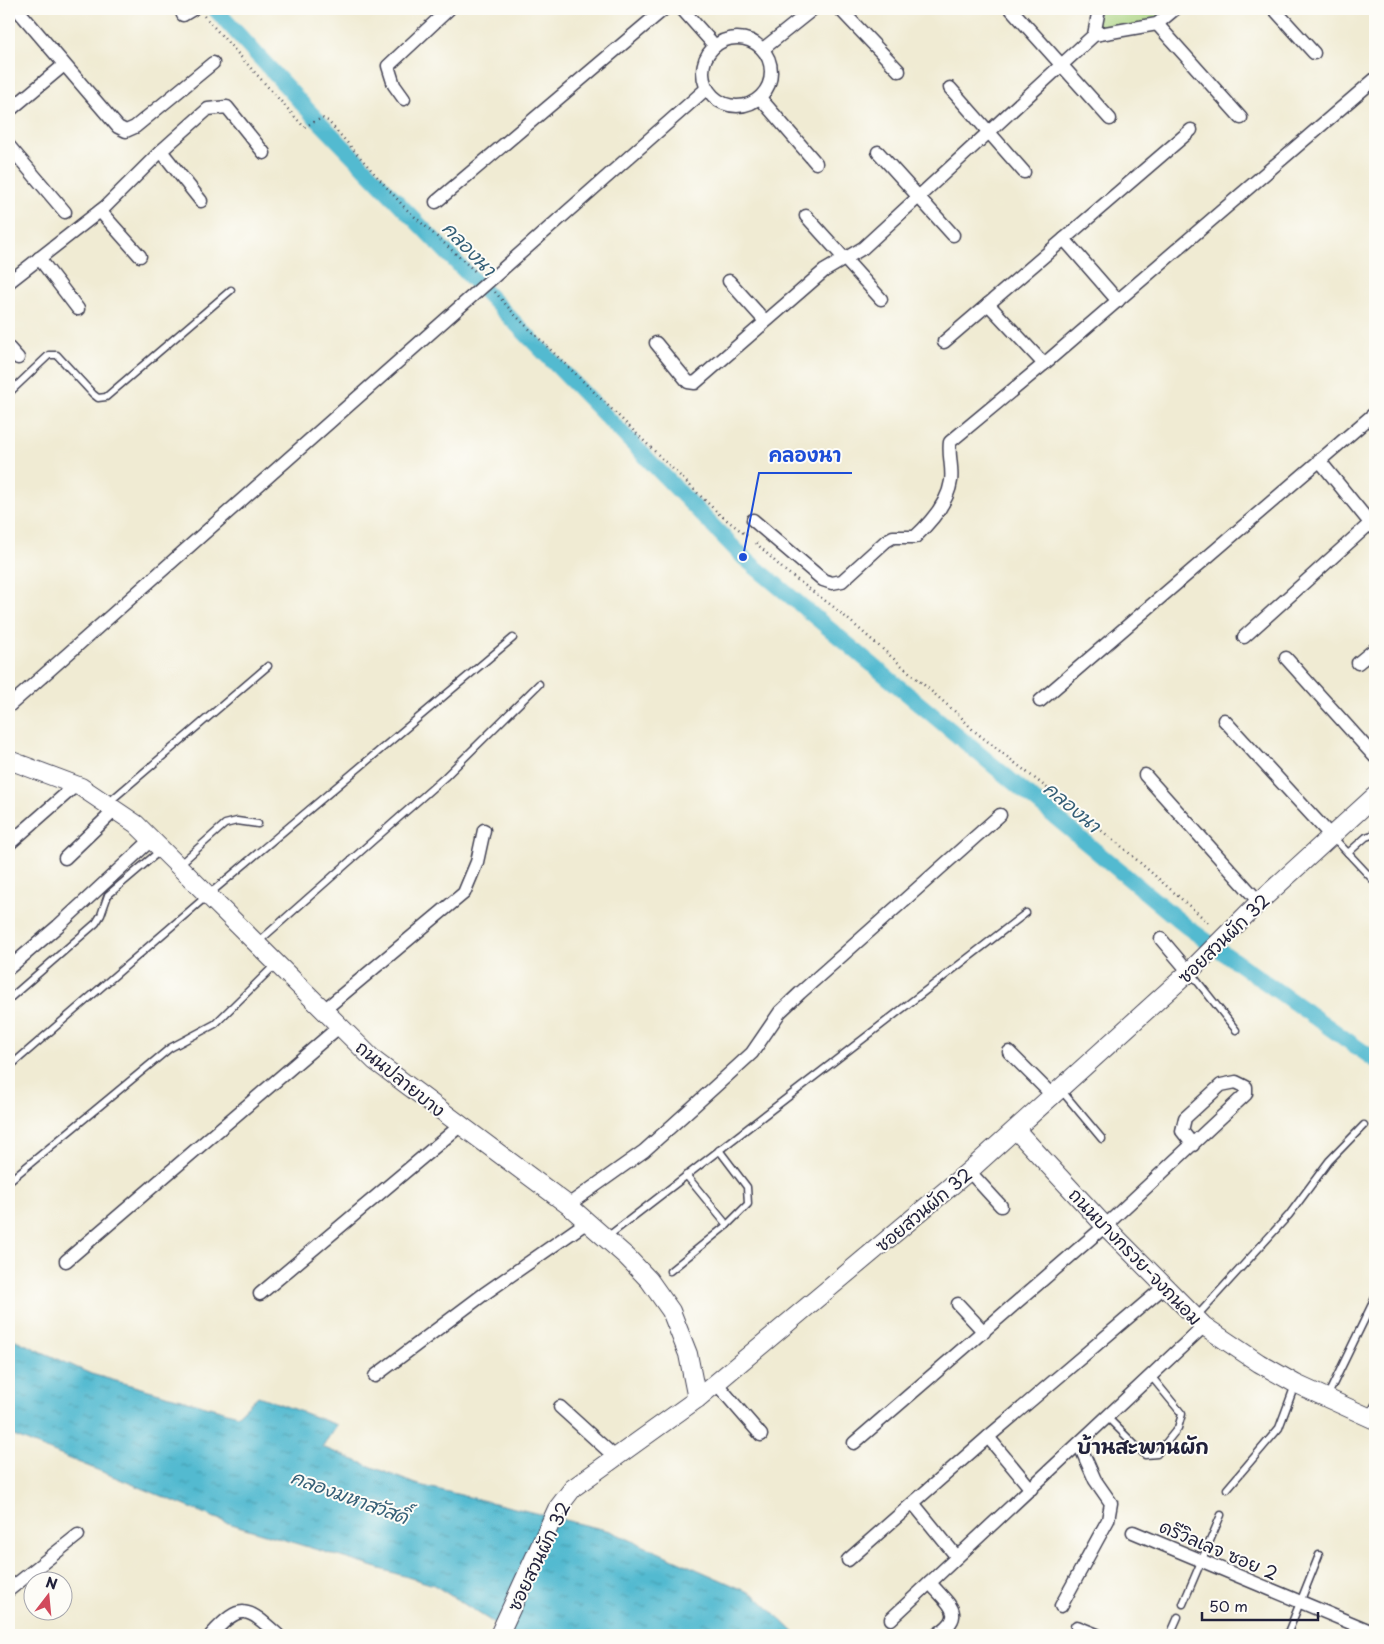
<svg xmlns="http://www.w3.org/2000/svg" width="1384" height="1644" viewBox="0 0 1384 1644" font-family="'Playpen Sans','Playpen Sans Thai',sans-serif">
<defs>
<pattern id="water-ripples" width="26" height="14" patternUnits="userSpaceOnUse" patternTransform="scale(1.25)"><rect width="26" height="14" fill="#52bad0"/><path d="M2 4q2-2 4 0t4 0M15 11q2-2 4 0t4 0" fill="none" stroke="#4497aa"/></pattern>
</defs>
<rect width="100%" height="100%" fill="#fdfcf7"/>
<filter id="ink" filterUnits="userSpaceOnUse"><feTurbulence type="fractalNoise" baseFrequency=".02" numOctaves="2"/><feDisplacementMap in="SourceGraphic" scale="10" xChannelSelector="R" yChannelSelector="G"/><feConvolveMatrix kernelMatrix="1 2 1 2 8 2 1 2 1" color-interpolation-filters="sRGB"/></filter>
<filter id="wash" filterUnits="userSpaceOnUse"><feTurbulence type="fractalNoise" baseFrequency=".0096" numOctaves="4" result="noise"/><feDisplacementMap in="SourceGraphic" scale="20" xChannelSelector="R" yChannelSelector="G"/><feGaussianBlur stdDeviation="1.12" result="paint"/><feColorMatrix in="noise" values="0 0 0 0 0 0 0 0 0 0 0 0 0 0 0 0 0 1.4 0 .05"/><feComposite in="paint" operator="in"/></filter>
<g filter="url(#wash)">
<rect width="100%" height="100%" fill="#f0ebd3"/>
<polygon fill="#a7d17d" stroke="#647a5c" points="1099,9 1175,9 1157,24 1094,35"/>
<polygon fill="url(#water-ripples)" stroke="#3a6e86" points="9,1337 91,1374 238,1415 258,1396 337,1425 322,1447 415,1484 610,1531 755,1595 797,1635 513,1635 434,1585 225,1522 9,1434"/>
<g fill="none" stroke-linecap="round" stroke-linejoin="round">
<polyline stroke="#52bad0" stroke-width="16" points="215,9 306,108 743,557 1187,927 1375,1060"/>
</g>
</g>
<g filter="url(#ink)">
<g fill="none" stroke-linecap="round" stroke-linejoin="round">
<g stroke="#414052" stroke-width="9">
<g id="lane">
<polyline points="9,393 49,355 57,355 93,394 98,398 106,397 231,290"/>
<polyline points="108,803 268,666"/>
<polyline points="1333,837 1375,882"/>
<polyline points="1348,853 1366,837 1375,834"/>
<polyline points="179,865 225,824 237,821 258,824"/>
<polyline points="257,943 445,777 539,684"/>
<polyline points="1190,972 1236,1030"/>
<polyline points="9,999 96,923 101,915 108,895 161,850"/>
<polyline points="9,1067 208,895 513,638"/>
<polyline points="1061,1090 1102,1139"/>
<polyline points="686,1175 727,1225"/>
<polyline points="9,1181 170,1048 215,1024 276,964"/>
<polyline points="607,1237 1026,913"/>
<polyline points="670,1271 727,1225 748,1204 747,1187 719,1150"/>
<polyline points="1196,1317 1289,1215 1329,1161 1364,1125"/>
<polyline points="1327,1397 1375,1298"/>
<polyline points="1369,1416 1375,1405"/>
<polyline points="1107,1417 1145,1455 1157,1454 1178,1428 1182,1414 1151,1376"/>
<polyline points="1227,1489 1279,1428 1295,1385"/>
<polyline points="1183,1604 1221,1515"/>
<polyline points="1170,1635 1178,1617"/>
<polyline points="1287,1635 1319,1555"/>
</g>
</g>
<g stroke="#414052" stroke-width="15">
<g id="street">
<polyline points="17,9 118,127 126,131 135,127 213,63"/>
<polyline points="181,9 183,15 193,9"/>
<polyline points="682,9 715,46"/>
<polyline points="840,9 899,71"/>
<polyline points="1011,9 1110,119"/>
<polyline points="1274,9 1314,53"/>
<polyline points="1157,24 1241,118"/>
<polyline points="1094,35 1099,9"/>
<circle cx="737" cy="72" r="34"/>
<polyline points="763,49 813,9"/>
<polyline points="950,88 1024,172"/>
<polyline points="760,98 816,163"/>
<polyline points="404,99 394,85 388,66 449,9"/>
<polyline points="9,111 64,65"/>
<polyline points="9,146 65,212"/>
<polyline points="161,151 201,201"/>
<polyline points="878,152 953,235"/>
<polyline points="436,202 664,9"/>
<polyline points="100,211 140,256"/>
<polyline points="806,216 881,299"/>
<polyline points="1064,239 1118,301"/>
<polyline points="39,258 78,309"/>
<polyline points="729,281 765,321"/>
<polyline points="9,282 105,207 161,151 208,109 227,107 264,153"/>
<polyline points="988,304 1044,364"/>
<polyline points="944,342 1191,130"/>
<polyline points="656,343 688,382 695,383 824,271 863,248 1094,35 1157,24 1175,9"/>
<polyline points="9,348 18,358"/>
<polyline points="1319,460 1375,529"/>
<path d="M753 520 823 580 832 583 842 581 886 541 893 537H915C930 523 948 502 951 481 953 468 948 455 950 442L1044 364 1375 79"/>
<polyline points="1244,637 1375,519"/>
<polyline points="1286,658 1375,757"/>
<polyline points="1358,663 1375,649"/>
<polyline points="1040,701 1375,413"/>
<polyline points="9,706 706,89"/>
<polyline points="1224,720 1331,836"/>
<polyline points="1145,775 1259,902"/>
<polyline points="9,844 76,785"/>
<polyline points="65,858 115,810"/>
<polyline points="1161,939 1189,972"/>
<polyline points="9,968 58,926 152,839"/>
<polyline points="324,1010 464,893 477,862 484,830"/>
<polyline points="1009,1052 1054,1097"/>
<polyline points="969,1171 1001,1206"/>
<polyline points="568,1205 644,1151 696,1104 752,1053 780,1012 800,993 1000,815"/>
<polyline points="66,1261 340,1026"/>
<polyline points="260,1294 461,1125"/>
<polyline points="958,1304 984,1332"/>
<polyline points="375,1376 484,1294 587,1222"/>
<polyline points="716,1383 761,1435"/>
<polyline points="560,1407 615,1457"/>
<polyline points="988,1437 1031,1489"/>
<polyline points="854,1443 1105,1226 1246,1094 1246,1087 1236,1082 1221,1085 1185,1118 1182,1131 1193,1145"/>
<polyline points="913,1503 957,1557"/>
<polyline points="1133,1532 1375,1633"/>
<polyline points="848,1560 988,1437 1164,1287"/>
<path d="M930 1583C949 1605 968 1615 936 1635"/>
<polyline points="9,1590 78,1535"/>
<polyline points="1061,1606 1108,1520 1111,1503 1095,1480 1079,1444"/>
<polyline points="891,1619 1204,1326"/>
<polyline points="1077,1627 1097,1635"/>
<path d="M211 1635C241 1602 247 1607 278 1635"/>
</g>
</g>
<g stroke="#414052" stroke-width="20">
<g id="secondary">
<polyline points="9,760 81,787 136,824 375,1061 568,1205 627,1257 649,1280 671,1311 688,1354 697,1399"/>
<polyline points="1016,1130 1105,1226 1204,1326 1259,1363 1296,1384 1375,1420"/>
<polyline points="499,1635 557,1509 573,1488 697,1399 969,1171 1189,972 1259,902 1375,796"/>
</g>
</g>
<g stroke="#414052" stroke-width="2.5" stroke-dasharray="1 4" stroke-linecap="butt">
<polyline points="204,16 304,127 322,118 328,121 405,208 477,273"/>
<polyline points="495,292 514,314 719,514 750,538"/>
<polyline points="756,543 784,570 835,608 960,716 973,730 1121,846 1210,924"/>
</g>
<use href="#lane" stroke="#fff" stroke-width="6"/>
<use href="#street" stroke="#fff" stroke-width="12"/>
<use href="#secondary" stroke="#fff" stroke-width="18"/>
</g>
</g>
<g text-anchor="middle" dominant-baseline="central" stroke-width="4" stroke-linejoin="round" paint-order="stroke">
<g font-size="18" fill="#22223b" stroke="#fdfcf7">
<text transform="translate(1223 938) rotate(-44)">ซอยสวนผัก 32</text>
<text transform="translate(401 1078) rotate(39)">ถนนปลายบาง</text>
<text transform="translate(923 1209) rotate(-40)">ซอยสวนผัก 32</text>
<text transform="translate(1136 1256) rotate(46)">ถนนบางกรวย-จงถนอม</text>
<text transform="translate(1219 1549) rotate(23)">ดรีวิลเลจ ซอย 2</text>
<text transform="translate(538 1556) rotate(-64)">ซอยสวนผัก 32</text>
</g>
<g font-size="19" font-style="italic" fill="#355f77" stroke="#fdfcf7">
<text transform="translate(470 248) rotate(46)">คลองนา</text>
<text transform="translate(1073 806) rotate(40)">คลองนา</text>
<text transform="translate(350 1496) rotate(20)">คลองมหาสวัสดิ์</text>
</g>
<g font-size="20" font-weight="bold" fill="#22223b" stroke="#fdfcf7">
<text x="1143" y="1446">บ้านสะพานผัก</text>
</g>
</g>
<path fill="none" stroke="#1d4ed8" stroke-width="2" d="M743 557L759 473H852"/>
<circle fill="#1d4ed8" stroke="#fdfcf7" stroke-width="2" cx="743" cy="557" r="5"/>
<g font-size="19" text-anchor="middle" font-weight="bold" fill="#1d4ed8" stroke="#fdfcf7" stroke-width="4" stroke-linejoin="round" paint-order="stroke">
<text x="805" y="462">คลองนา</text>
</g>
<rect width="1384" height="1644" fill="none" stroke="#fdfcf7" stroke-width="30"/>
<g transform="translate(48 1596) rotate(16)"><circle r="24" fill="#fdfcf7" stroke="#a5a5ac"/>
<path d="M0-4L9 19L0 12L-9 19Z" fill="#d1495b"/>
<text y="-8" font-size="14" font-weight="bold" text-anchor="middle" fill="#22223b">N</text>
</g>
<path d="M1202 1612v8h116v-8" fill="none" stroke="#22223b" stroke-width="2.5"/>
<text x="1209" y="1612" font-size="15" fill="#22223b" stroke="#fdfcf7" stroke-width="4" paint-order="stroke">50 m</text>
</svg>
